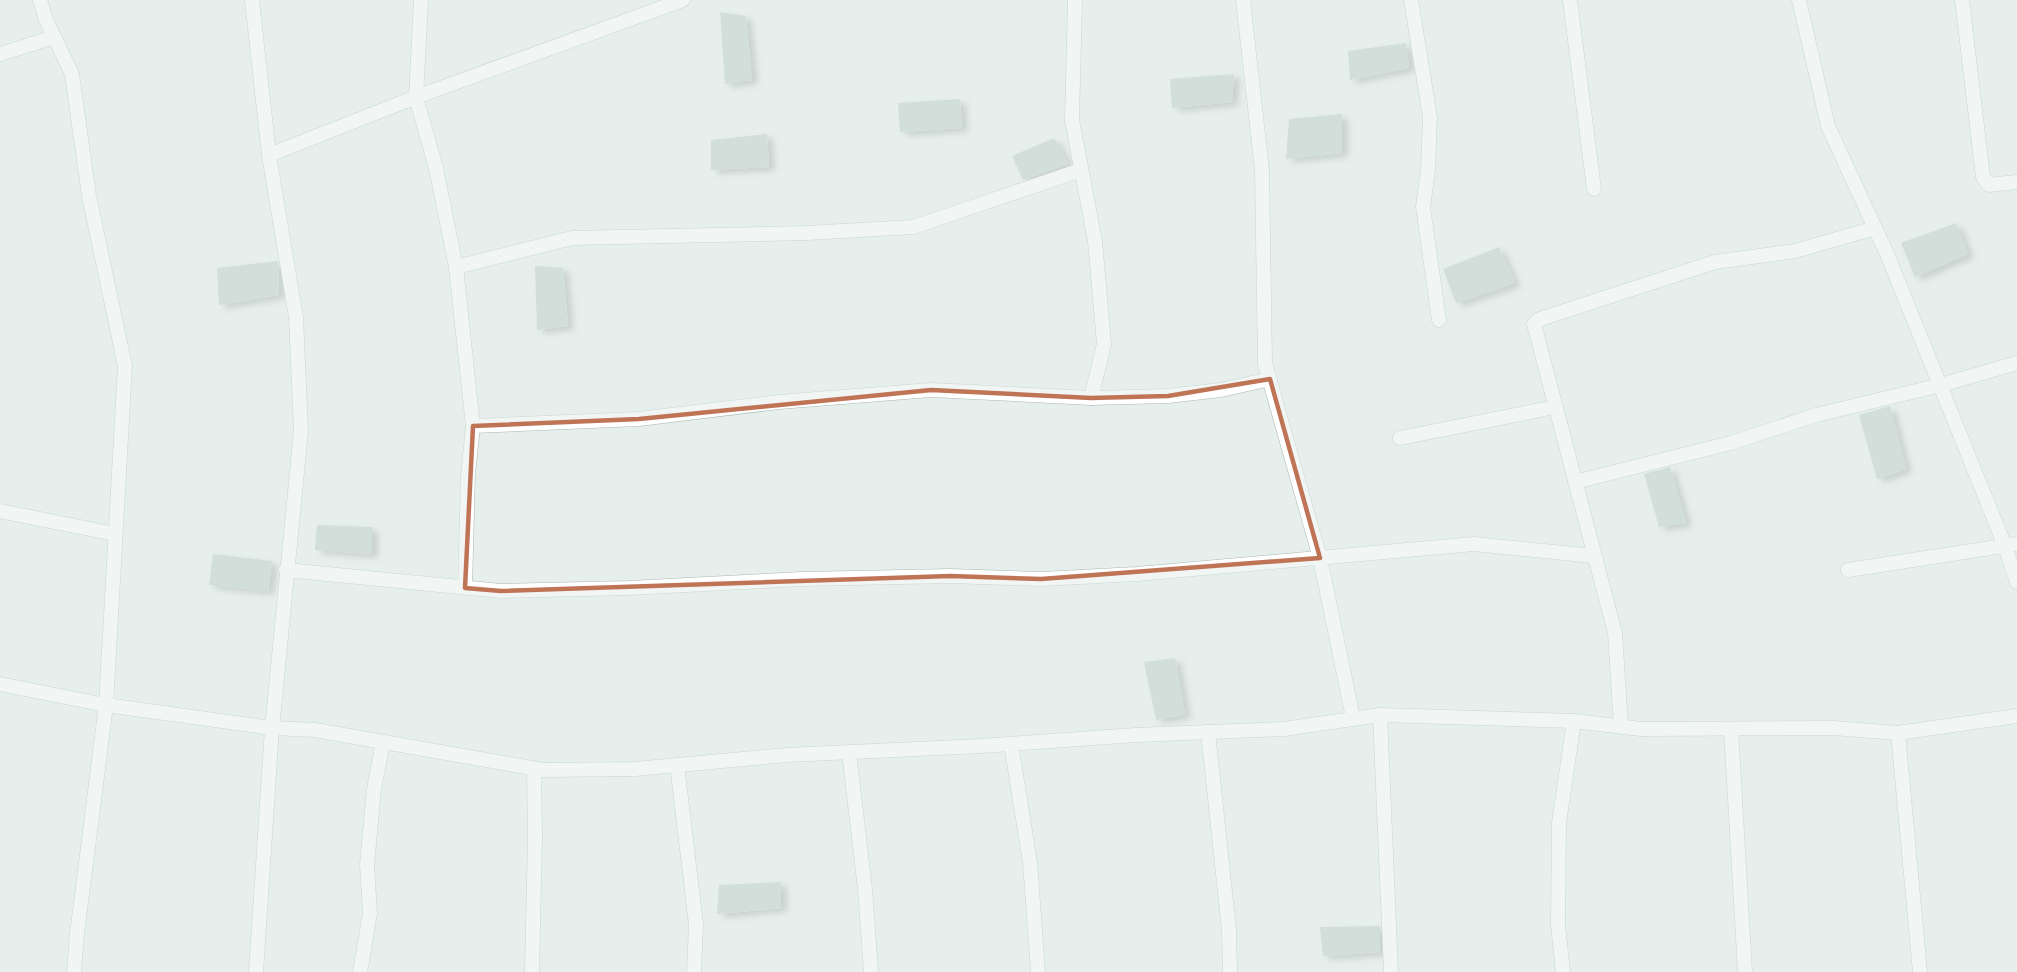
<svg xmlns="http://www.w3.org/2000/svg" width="2017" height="972" viewBox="0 0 2017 972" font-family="Roboto,sans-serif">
<defs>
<filter id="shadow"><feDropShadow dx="6" dy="4" stdDeviation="3" flood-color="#0004"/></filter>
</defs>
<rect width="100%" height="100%" fill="#e6efeb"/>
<g fill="#bbcac4" filter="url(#shadow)">
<polygon points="720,12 746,16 752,80 725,84"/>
<polygon points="1406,43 1409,68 1350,80 1348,51"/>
<polygon points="1234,74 1232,102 1172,108 1170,79"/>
<polygon points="960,99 962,128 900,132 898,103"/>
<polygon points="1342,114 1342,153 1286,159 1289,119"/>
<polygon points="767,134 769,167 711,170 711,140"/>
<polygon points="1054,138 1068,164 1023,180 1012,156"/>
<polygon points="1956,223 1968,254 1915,277 1901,243"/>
<polygon points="1499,247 1515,283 1456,303 1443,269"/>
<polygon points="278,261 279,295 219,305 217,268"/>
<polygon points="535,266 563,268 568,326 537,330"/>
<polygon points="1890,406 1906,469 1877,479 1859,415"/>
<polygon points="1670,467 1686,523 1659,527 1644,474"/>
<polygon points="317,525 372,527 372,554 315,550"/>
<polygon points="213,554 272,561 268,591 209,585"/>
<polygon points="1175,658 1185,714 1156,720 1144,662"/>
<polygon points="781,882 781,908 717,914 719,885"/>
<polygon points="1380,926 1380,952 1323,956 1320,927"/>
</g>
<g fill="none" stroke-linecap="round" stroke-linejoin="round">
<g stroke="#a8b8b2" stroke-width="15">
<g id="street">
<polyline points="40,0 46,20 72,74 89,196 125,366 106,705 77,934 74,972"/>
<polyline points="252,0 269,155 296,317 301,431 272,728 256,972"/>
<polyline points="421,0 416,97 436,168 456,267 473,426 639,419 779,402 931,390 1091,398 1168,396 1221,390 1270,379"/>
<polyline points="1075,0 1072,120 1095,241 1104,344 1091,398"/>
<polyline points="1243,0 1262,170 1265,364 1320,558 1353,718"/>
<polyline points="1411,0 1430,117 1428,170 1423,207 1439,320"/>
<polyline points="1570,0 1594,189"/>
<polyline points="1799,0 1828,126 1887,254 2005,546 2017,582"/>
<polyline points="1962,0 1983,177 1989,185 2017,182"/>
<polyline points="0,54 54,37"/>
<polyline points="269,155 416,97 683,0"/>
<polyline points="456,267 572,238 807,233 913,227 1081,170"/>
<polyline points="1400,438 1555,407"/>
<polyline points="1575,482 1731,443 1816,415 1941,385 2017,363"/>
<polyline points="0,511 115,534"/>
<polyline points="286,570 501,591 628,588 802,579 950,576 1041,579 1137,574 1474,544 1594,556"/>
<polyline points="1848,570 2017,544"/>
<polyline points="465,588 468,475 473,426"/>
<polyline points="0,684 106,705 272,728 315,730 543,770 635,769 787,755 981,746 1136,735 1284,729 1380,715 1574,721 1641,729 1833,728 1898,733 2017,716"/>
<polyline points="1380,715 1391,972"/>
<polyline points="1621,727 1615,633 1534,324 1540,319 1715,262 1795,251 1875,228"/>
<polyline points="1731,729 1745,972"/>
<polyline points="1208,732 1229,930 1230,972"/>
<polyline points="1898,733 1920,972"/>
<polyline points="1011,744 1030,862 1038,972"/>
<polyline points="849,752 865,889 871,972"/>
<polyline points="677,765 696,924 694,972"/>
<polyline points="360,972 370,913 367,865 374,789 383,742"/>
<polyline points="532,972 535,838 534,769"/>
<polyline points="1563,972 1558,925 1559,823 1574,721"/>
</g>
</g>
<use href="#street" stroke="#fff" stroke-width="14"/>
</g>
<path d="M0 0H2017V972H0ZM1270 379 1320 558 1041 579 950 576 501 591 465 588 473 426 639 419 931 390 1091 398 1168 396Z" fill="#e6efeb" fill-opacity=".55" fill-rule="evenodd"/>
<path fill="none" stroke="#c07456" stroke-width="4.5" stroke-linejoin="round" d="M1270 379 1320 558 1041 579 950 576 501 591 465 588 473 426 639 419 931 390 1091 398 1168 396Z"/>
</svg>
